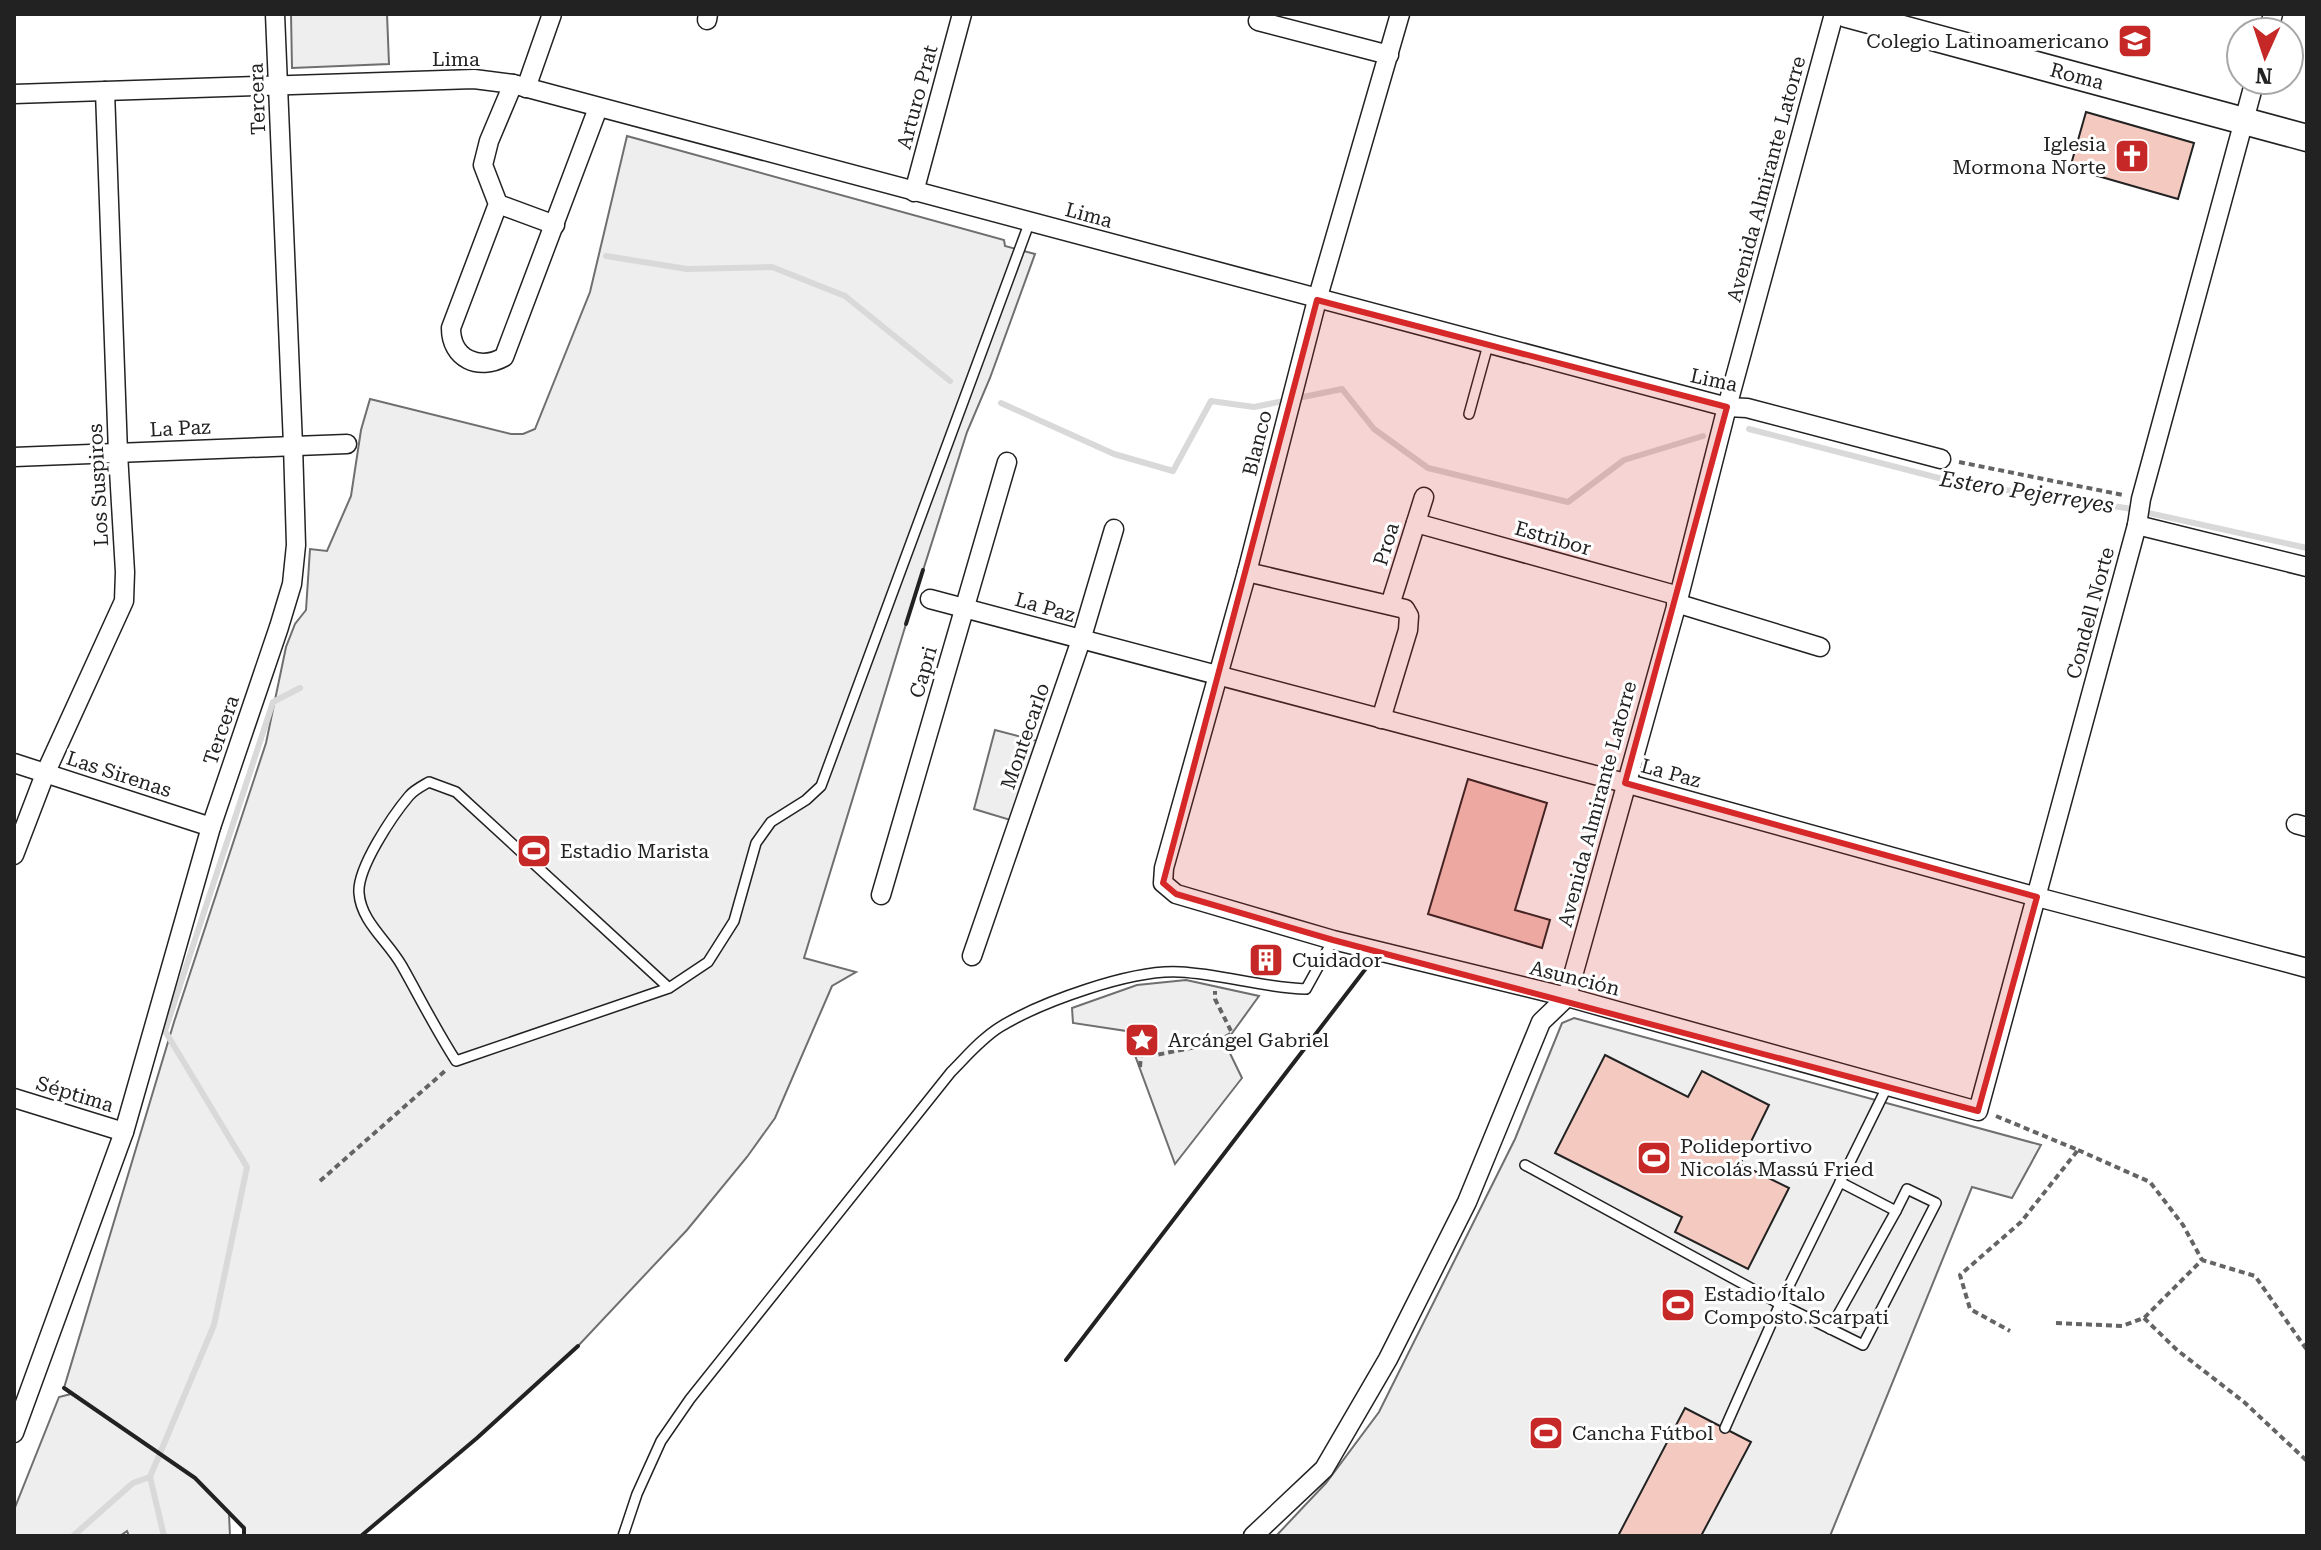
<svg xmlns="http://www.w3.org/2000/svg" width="2321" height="1550" viewBox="0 0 2321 1550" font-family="'Roboto Serif',serif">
<rect width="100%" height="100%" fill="#fff"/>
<g fill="#eee" stroke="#6f6f6f" stroke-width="2">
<polygon points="291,14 387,14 389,64 292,68"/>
<polygon points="627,136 1004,240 1005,246 1035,254 990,378 967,432 906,624 804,958 856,972 832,986 775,1118 747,1157 687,1230 578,1346 477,1438 361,1536 244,1536 243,1528 229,1514 230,1536 129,1536 127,1531 120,1536 14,1536 14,1510 59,1397 71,1394 64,1388 174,1022 266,743 286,647 295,624 306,610 310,549 327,551 351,496 361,430 370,399 511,434 523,434 535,429 590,292"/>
<polygon points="995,730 1045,743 1024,824 974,809"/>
<polygon points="1186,980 1259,996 1225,1043 1242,1078 1175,1164 1126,1031 1073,1023 1072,1008 1137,985"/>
<polygon points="1574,1018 2041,1145 2012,1198 1972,1187 1830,1536 1276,1536 1326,1483 1379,1412 1515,1139 1562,1023"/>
</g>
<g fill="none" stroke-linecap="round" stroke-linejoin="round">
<g stroke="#d9d9d9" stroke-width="6">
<polyline points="606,256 687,269 772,267 845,296 950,381"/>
<polyline points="1001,403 1114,454 1173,471 1211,401 1254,407 1342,389 1374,429 1428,468 1568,502 1624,460 1703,436"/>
<polyline points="1749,429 1958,483 2126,508 2307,548"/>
<polyline points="73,1536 133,1483 150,1477"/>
<polyline points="164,1536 150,1477 214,1325 247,1167 165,1031 273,702 300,688"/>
</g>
</g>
<g fill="#f3c9c0" stroke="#222" stroke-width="2">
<polygon points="2086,112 2194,143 2178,199 2070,168"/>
<polygon points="1468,779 1547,803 1515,910 1550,920 1542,948 1428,914"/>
<polygon points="1256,949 1279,956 1275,972 1252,965"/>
<polygon points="1605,1055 1688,1097 1702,1071 1769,1105 1740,1164 1789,1188 1748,1269 1675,1232 1682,1217 1555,1153"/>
<polygon points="1685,1408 1751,1442 1701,1536 1618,1536"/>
</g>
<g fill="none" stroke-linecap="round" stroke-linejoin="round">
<g stroke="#222" stroke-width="12">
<g id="lane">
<polyline points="1469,414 1488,345"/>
<path d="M669 988 456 1061C436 1030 420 998 402 966 388 941 361 922 359 893 357 868 393 815 409 796 414 790 422 786 429 782L456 792 669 988 708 962 734 921 756 843 771 822 806 800 821 786 1030 221"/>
<polyline points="1525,1165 1780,1304 1863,1345 1936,1203 1907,1189 1896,1211"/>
<polyline points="1830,1329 1896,1211 1840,1182"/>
<polyline points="1725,1428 1780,1304 1888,1085"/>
<path d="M623 1536 637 1494 661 1441 690 1399 951 1072C966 1057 982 1038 1000 1027 1041 1002 1132 969 1180 972 1222 974 1264 988 1306 989L1333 940"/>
</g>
</g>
<g stroke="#222" stroke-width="21">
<g id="street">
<polyline points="1400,14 1317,300 1247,572 1164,868 1163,883 1176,894 1333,940 1567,997 1978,1111 2137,525 2141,499 2255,80"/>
<polyline points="707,20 708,14"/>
<polyline points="1258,21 1389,55"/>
<polyline points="2268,32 2273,14"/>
<path d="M513 84 489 141 483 165 498 204 451 328C451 359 479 371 504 357L598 108"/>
<polyline points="526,88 552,14"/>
<polyline points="14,94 474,79 513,84 1727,407 1747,408 1941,459"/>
<polyline points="914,192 962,14"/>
<polyline points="498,204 555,225"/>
<polyline points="14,457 347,444"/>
<polyline points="1416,523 1679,596"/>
<polyline points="2137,525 2307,567"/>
<polyline points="1247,572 1405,609 1409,616 1408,630 1381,719"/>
<polyline points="930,599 1625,783 2037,897 2307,968"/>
<polyline points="1676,603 1820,647"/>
<polyline points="1390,605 1424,497"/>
<polyline points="14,763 211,827"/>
<polyline points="2296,824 2307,827"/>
<polyline points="14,855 45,774 124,601 125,572 118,453 105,91"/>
<polyline points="881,895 1007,462"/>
<polyline points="972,956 1081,640 1114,529"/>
<polyline points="14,1098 124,1132"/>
<polyline points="14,1433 124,1132 211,827 279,627 292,584 296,545 293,445 275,14"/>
<polyline points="1253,1536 1324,1469 1388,1359 1467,1202 1541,1022 1567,997 1679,596 1727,407 1834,14"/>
</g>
</g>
<g stroke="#222" stroke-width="29">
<polyline id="secondary" points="1847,14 2307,138"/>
</g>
<g stroke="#646464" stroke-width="4" stroke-dasharray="6 4" stroke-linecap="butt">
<polyline points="1959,462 2123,495"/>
<polyline points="1140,1067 1142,1040 1156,1055 1216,1043 1232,1033 1215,999 1215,991"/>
<polyline points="1996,1116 2078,1150 2021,1222 1960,1275 1970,1309 2010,1331"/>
<polyline points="2078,1150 2150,1182 2183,1225 2202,1260"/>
<polyline points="320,1181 445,1071"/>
<polyline points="2144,1318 2177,1350 2244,1402 2307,1461"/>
<polyline points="2056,1323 2122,1326 2144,1318 2202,1260 2255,1276 2307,1350"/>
</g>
<use href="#lane" stroke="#fff" stroke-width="9"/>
<use href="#street" stroke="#fff" stroke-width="18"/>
<use href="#secondary" stroke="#fff" stroke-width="26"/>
<g stroke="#222" stroke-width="4">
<polyline points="906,624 923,570"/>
<polyline points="1066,1360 1367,967"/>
<polyline points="64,1388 195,1478 244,1528 244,1536"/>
<polyline points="361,1536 477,1438 578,1346"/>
</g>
</g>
<path fill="#d62828" fill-opacity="0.2" stroke="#d62828" stroke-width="6" stroke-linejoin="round" d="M1317 300 1727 407 1625 783 2037 897 1978 1111 1333 940 1176 894 1163 883Z"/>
<defs>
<g id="school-square" transform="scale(1.8)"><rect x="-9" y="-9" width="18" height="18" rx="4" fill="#c62828" stroke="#fff"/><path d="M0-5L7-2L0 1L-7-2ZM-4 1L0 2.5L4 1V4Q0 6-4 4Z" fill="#fff"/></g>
<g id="church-square" transform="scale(1.8)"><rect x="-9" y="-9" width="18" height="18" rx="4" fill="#c62828" stroke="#fff"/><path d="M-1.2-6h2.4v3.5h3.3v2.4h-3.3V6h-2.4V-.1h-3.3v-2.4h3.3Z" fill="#fff"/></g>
<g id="stadium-square" transform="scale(1.8)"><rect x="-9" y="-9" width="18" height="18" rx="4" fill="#c62828" stroke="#fff"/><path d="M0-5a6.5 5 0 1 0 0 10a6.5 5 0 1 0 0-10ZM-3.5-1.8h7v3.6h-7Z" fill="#fff"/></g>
<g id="building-square" transform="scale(1.8)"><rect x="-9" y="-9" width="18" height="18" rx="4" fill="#c62828" stroke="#fff"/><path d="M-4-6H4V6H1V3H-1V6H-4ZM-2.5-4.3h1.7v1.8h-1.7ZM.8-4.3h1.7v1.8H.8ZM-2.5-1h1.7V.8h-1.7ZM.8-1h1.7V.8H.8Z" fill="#fff"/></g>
<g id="sight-square" transform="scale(1.8)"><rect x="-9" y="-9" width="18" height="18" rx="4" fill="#c62828" stroke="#fff"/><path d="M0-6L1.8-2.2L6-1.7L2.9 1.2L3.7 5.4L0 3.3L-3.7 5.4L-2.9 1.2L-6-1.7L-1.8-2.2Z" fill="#fff"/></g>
</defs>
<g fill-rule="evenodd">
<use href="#school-square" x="2135" y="41"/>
<use href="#church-square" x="2132" y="156"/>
<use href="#stadium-square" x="534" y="851"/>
<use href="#building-square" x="1266" y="960"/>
<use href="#sight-square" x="1142" y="1040"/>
<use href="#stadium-square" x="1654" y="1158"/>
<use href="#stadium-square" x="1678" y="1305"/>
<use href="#stadium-square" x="1546" y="1433"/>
</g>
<g text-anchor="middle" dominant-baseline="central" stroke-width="6" stroke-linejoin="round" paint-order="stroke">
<g font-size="20" fill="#222" stroke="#fff" text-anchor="start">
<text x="2109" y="41" text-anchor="end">Colegio Latinoamericano</text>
<text x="2106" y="144" text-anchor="end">Iglesia<tspan x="2106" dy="23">Mormona Norte</tspan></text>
<text x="560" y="851">Estadio Marista</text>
<text x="1292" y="960">Cuidador</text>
<text x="1168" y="1040">Arcángel Gabriel</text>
<text x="1680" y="1146">Polideportivo<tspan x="1680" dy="23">Nicolás Massú Fried</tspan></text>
<text x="1704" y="1294">Estadio Ítalo<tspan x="1704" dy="23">Composto Scarpati</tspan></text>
<text x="1572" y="1433">Cancha Fútbol</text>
</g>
<g font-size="20" fill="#222" stroke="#fff">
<text x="456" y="59">Lima</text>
<text transform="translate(2077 76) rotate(15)">Roma</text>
<text transform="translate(917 97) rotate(-75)">Arturo Prat</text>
<text transform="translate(257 99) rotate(-92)">Tercera</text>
<text transform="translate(1766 179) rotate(-75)">Avenida Almirante Latorre</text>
<text transform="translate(1089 215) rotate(15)">Lima</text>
<text transform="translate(1714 380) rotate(12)">Lima</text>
<text transform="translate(180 428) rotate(-3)">La Paz</text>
<text transform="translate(1257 443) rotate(-76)">Blanco</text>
<text transform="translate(98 485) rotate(-93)">Los Suspiros</text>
<text transform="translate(1553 538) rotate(16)">Estribor</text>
<text transform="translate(1386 544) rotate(-73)">Proa</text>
<text transform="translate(1045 607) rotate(16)">La Paz</text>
<text transform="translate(2090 613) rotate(-75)">Condell Norte</text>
<text transform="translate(923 672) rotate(-74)">Capri</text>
<text transform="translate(221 730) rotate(-71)">Tercera</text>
<text transform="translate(1025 736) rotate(-71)">Montecarlo</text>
<text transform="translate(1671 773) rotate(15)">La Paz</text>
<text transform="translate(119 774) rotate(18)">Las Sirenas</text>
<text transform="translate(1597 804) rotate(-75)">Avenida Almirante Latorre</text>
<text transform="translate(1575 978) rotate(14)">Asunción</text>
<text transform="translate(75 1094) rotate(17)">Séptima</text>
</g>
<g font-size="22" font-style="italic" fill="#222" stroke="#fff">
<text transform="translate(2027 492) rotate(9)">Estero Pejerreyes</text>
</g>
</g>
<rect width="2321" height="1550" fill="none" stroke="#222222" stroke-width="32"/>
<g transform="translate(2265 56) rotate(183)"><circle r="38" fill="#ffffff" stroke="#a7a7a7" stroke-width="2"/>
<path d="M0-6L14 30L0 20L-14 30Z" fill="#c62828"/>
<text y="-12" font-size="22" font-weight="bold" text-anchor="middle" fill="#222222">N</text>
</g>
</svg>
